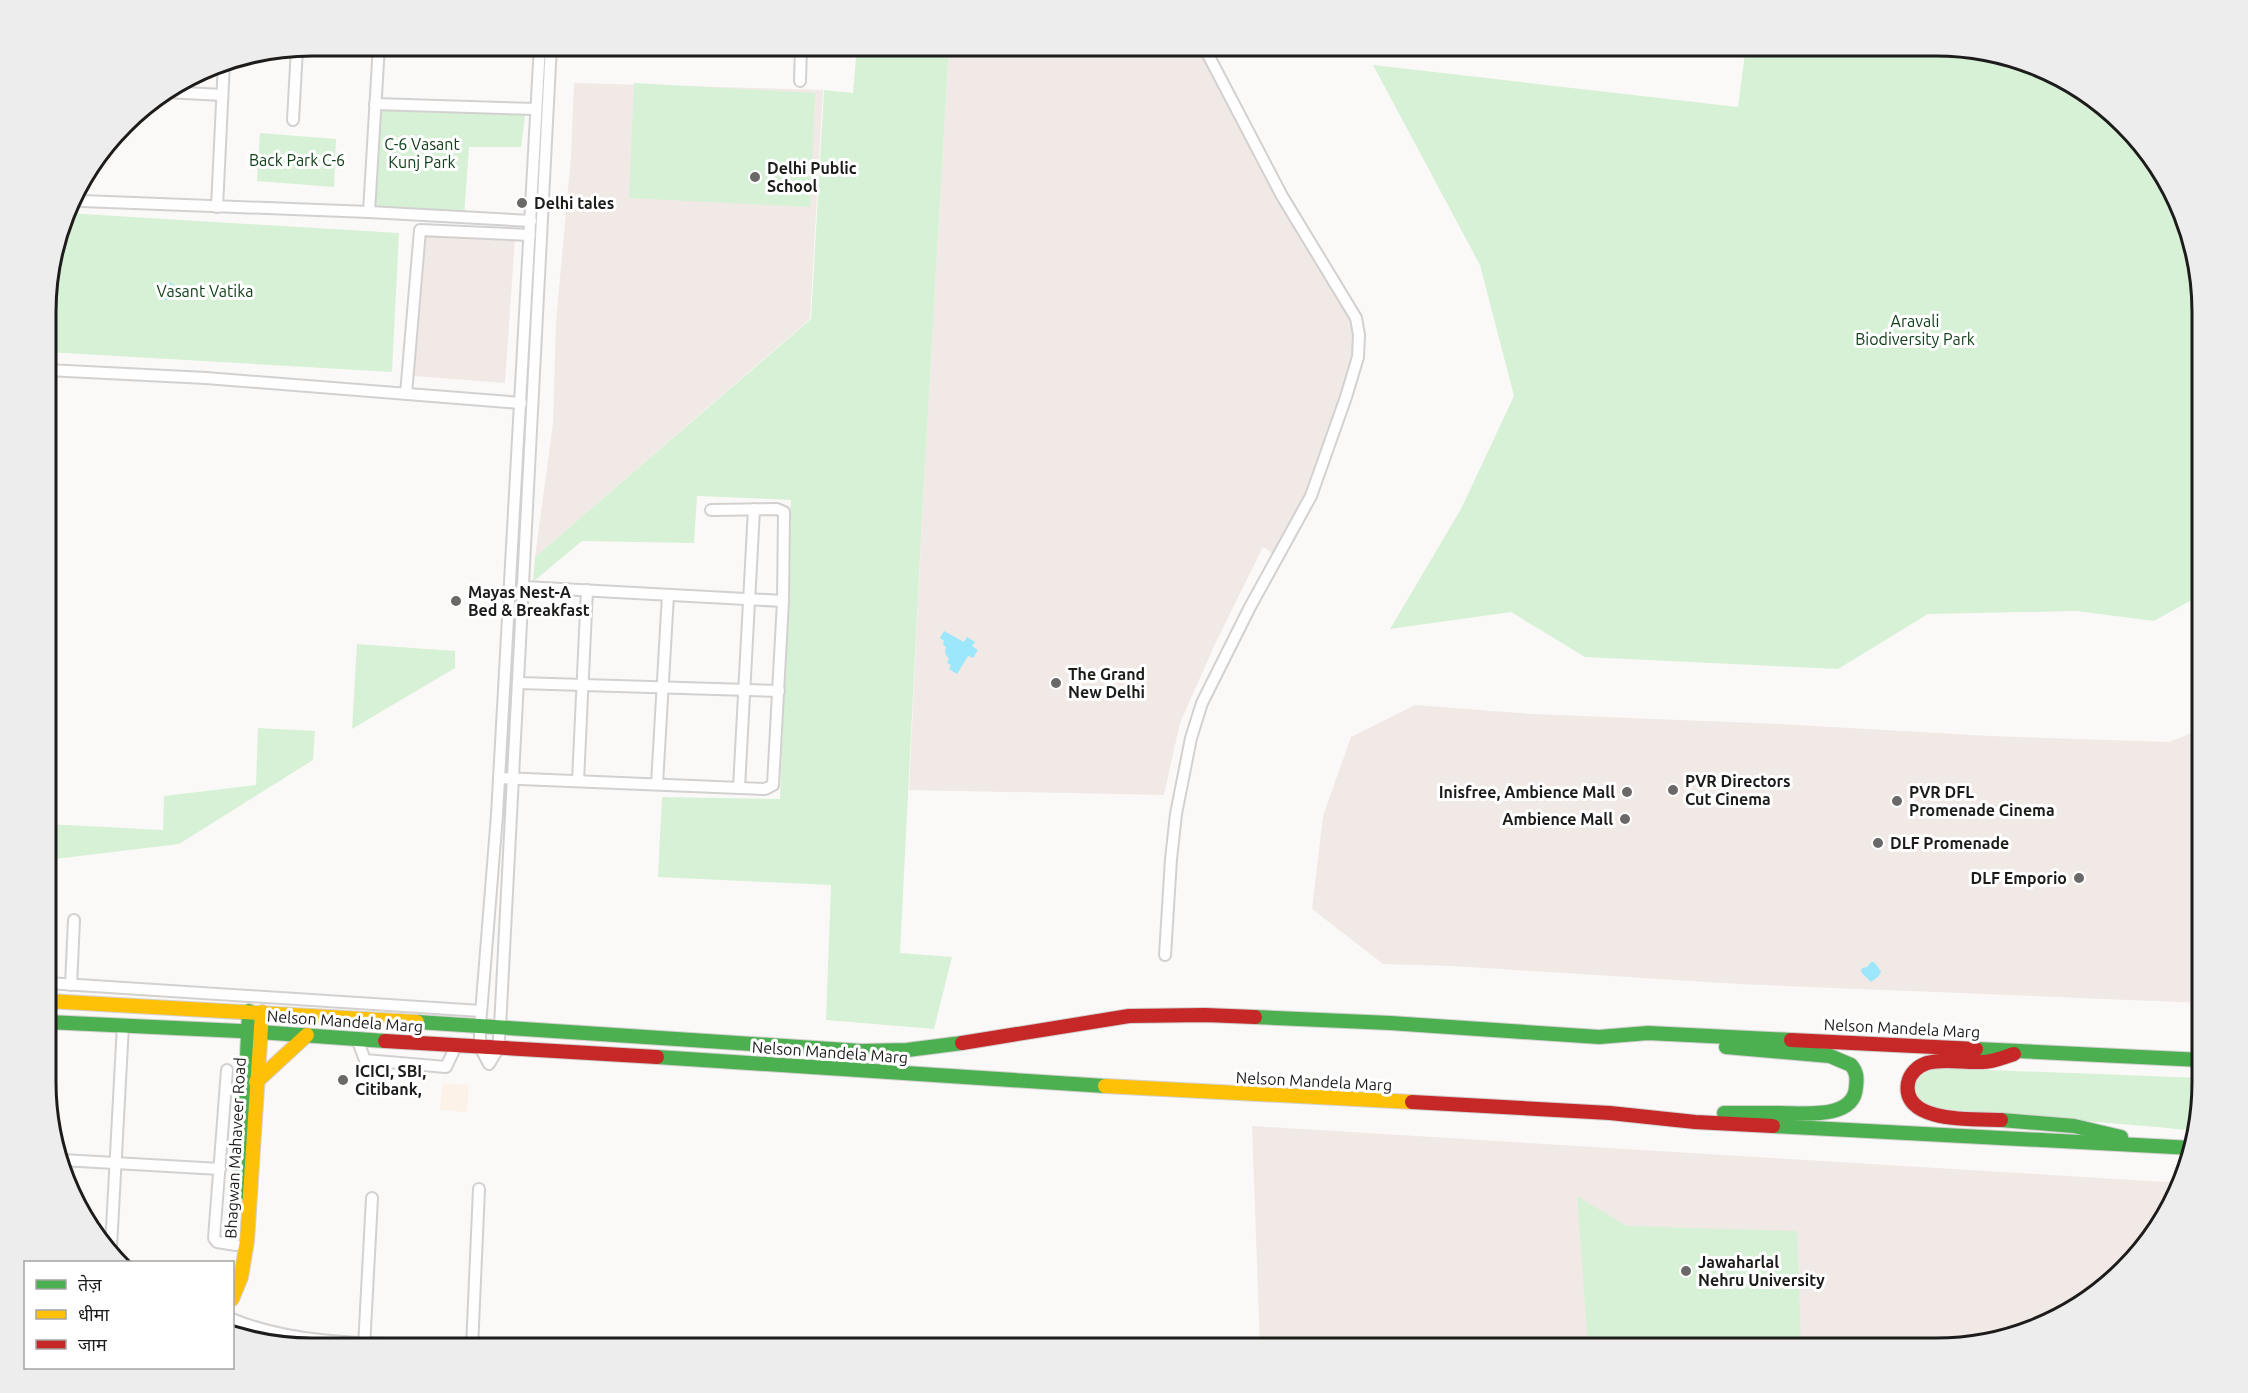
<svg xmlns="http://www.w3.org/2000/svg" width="2248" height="1393" viewBox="0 0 2248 1393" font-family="Ubuntu,'Noto Sans Devanagari',sans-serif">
<rect width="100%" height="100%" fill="#fbf9f7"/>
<g fill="#f1e9e6">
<polygon points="949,45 1203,45 1356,318 1352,376 1306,505 1278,557 1263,547 1216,642 1180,723 1164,795 909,790 923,499"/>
<polygon points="1610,45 1713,45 1712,52"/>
<polygon points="574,83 823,90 810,319 535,557 553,423 556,321 571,156"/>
<polygon points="423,231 515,238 505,383 413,376"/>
<polygon points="1415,705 1532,714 1779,724 1991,736 2169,742 2202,729 2202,1003 1738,984 1452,966 1383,964 1312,909 1323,816 1351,737"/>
<polygon points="1252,1126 2181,1183 2158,1229 2070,1312 1953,1347 1260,1348"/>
</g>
<polygon fill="#fdf2e8" points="442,1083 469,1085 467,1112 440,1110"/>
<g fill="#d7f1d7">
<polygon points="857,45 949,45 923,499 900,953 952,957 934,1029 826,1020 831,885 658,877 662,797 780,799 791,500 697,496 694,543 582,541 533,582 535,557 811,319 824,90 853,93"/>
<polygon points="1746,45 1936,45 2006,54 2084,90 2167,179 2202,295 2202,594 2154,621 2076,611 1928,614 1838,669 1585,657 1511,612 1390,629 1461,509 1514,396 1480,265 1373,65 1738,107"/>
<polygon points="634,83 815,93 810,207 629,198"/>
<polygon points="375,104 526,109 521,147 469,147 464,217 374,212"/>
<polygon points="260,133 336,139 334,187 257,181"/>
<polygon points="67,213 399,233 392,372 47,352 47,277"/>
<polygon points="357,644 455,651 455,668 352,729"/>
<polygon points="258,728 315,731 313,760 179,844 47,860 47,824 163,830 164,796 256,785"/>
<path d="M1937 1068 2202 1078V1098L2196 1131 2157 1127 1940 1109 1919 1100C1910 1079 1919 1074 1937 1068Z"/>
<polygon points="1577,1196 1627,1226 1797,1231 1801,1347 1588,1348"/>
</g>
<g fill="#9ce7fb">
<circle cx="167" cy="291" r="9"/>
<polygon points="944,631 964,642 967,637 975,642 972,646 978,650 973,658 968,656 957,674 949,669 951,665 947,663 949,659 945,653 946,647 943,645 944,641 940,638"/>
<polygon points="1871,962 1874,962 1881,971 1879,976 1871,982 1861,972 1862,968 1867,967"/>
</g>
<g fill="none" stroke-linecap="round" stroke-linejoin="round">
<g stroke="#d3d1d0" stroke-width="14">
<g id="street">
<polyline points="540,45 497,815 480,1026 480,1047 489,1064 498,1049 500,1027 551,45"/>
<polyline points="763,45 801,46"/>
<polyline points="800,81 801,45"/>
<polyline points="166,92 222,95"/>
<polyline points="375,104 536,109"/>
<polyline points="293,120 297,48"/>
<polyline points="72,194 74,198 82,201 369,212 531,221"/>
<polyline points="217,207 224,62"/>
<polyline points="369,212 379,45"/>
<polyline points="47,370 206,378 521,403"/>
<polyline points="406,394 420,230 530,235"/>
<polyline points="524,587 783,601"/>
<polyline points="519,683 779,691"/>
<polyline points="499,778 765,789 773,785 783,601 784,512 777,509 711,510"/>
<polyline points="578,781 587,590"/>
<polyline points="657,784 668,595"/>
<polyline points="739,788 754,509"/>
<polyline points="1165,955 1171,859 1176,814 1191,738 1202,703 1250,607 1311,496 1346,397 1358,357 1359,335 1356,318 1282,196 1203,45"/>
<polyline points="47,983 481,1011"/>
<polyline points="71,985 74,920"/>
<polyline points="357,1039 365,1060 446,1067 456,1046"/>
<polyline points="227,1070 214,1238 217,1242 236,1245"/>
<polyline points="62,1160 220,1169"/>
<polyline points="111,1247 123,1025"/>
<path d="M232 1319C304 1349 395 1343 472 1346"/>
<polyline points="364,1347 372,1198"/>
<polyline points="472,1348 479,1189"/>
</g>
</g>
<g stroke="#d3d1d0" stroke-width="16">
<g id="fast">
<polyline points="1255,1017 1390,1023 1599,1037 1648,1033 1791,1040"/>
<polyline points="47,1022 259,1032 385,1041"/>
<polyline points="417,1022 861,1051 907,1050 962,1043"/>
<polyline points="1976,1049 2202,1060"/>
<polyline points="657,1057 1105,1086"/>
<path d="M1724 1113C1743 1113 1762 1113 1780 1113 1803 1113 1854 1120 1856 1087 1857 1078 1857 1072 1851 1065L1830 1056 1726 1047"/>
<polyline points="2001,1120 2074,1126 2121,1137"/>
<polyline points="1773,1126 2193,1148"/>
<polyline points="241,1192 249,1011"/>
</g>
</g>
<g stroke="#d3d1d0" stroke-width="16">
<g id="slow">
<polyline points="47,1001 417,1022"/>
<polyline points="256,1082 307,1035"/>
<polyline points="1105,1086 1412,1102"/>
<polyline points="232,1299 241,1277 247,1241 262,1012"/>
</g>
</g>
<g stroke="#d3d1d0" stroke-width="16">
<g id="jam">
<polyline points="1791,1040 1976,1049"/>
<polyline points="385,1041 657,1057"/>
<polyline points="962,1043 1129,1016 1205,1015 1255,1017"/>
<polyline points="1412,1102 1610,1113 1695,1122 1773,1126"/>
<path d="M2001 1120C1976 1119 1901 1124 1908 1083 1910 1073 1918 1066 1927 1063 1944 1058 1964 1063 1982 1062 1993 1062 2004 1057 2014 1054"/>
</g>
</g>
<use href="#street" stroke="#fefefe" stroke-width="10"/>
<use href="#fast" stroke="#4caf50" stroke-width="14"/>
<use href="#slow" stroke="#ffc107" stroke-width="14"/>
<use href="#jam" stroke="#c62828" stroke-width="14"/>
</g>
<g fill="#6b6968" stroke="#fff" stroke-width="2">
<circle cx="755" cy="177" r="6"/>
<circle cx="522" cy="203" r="6"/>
<circle cx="456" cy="601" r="6"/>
<circle cx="1056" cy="683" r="6"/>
<circle cx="1673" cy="790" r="6"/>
<circle cx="1627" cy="792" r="6"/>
<circle cx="1897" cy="801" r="6"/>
<circle cx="1625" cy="819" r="6"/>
<circle cx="1878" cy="843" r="6"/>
<circle cx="2079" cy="878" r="6"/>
<circle cx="343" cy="1080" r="6"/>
<circle cx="1686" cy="1271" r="6"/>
</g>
<g text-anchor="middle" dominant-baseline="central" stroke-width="6" stroke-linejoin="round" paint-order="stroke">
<g font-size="16" fill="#12401a" stroke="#fff">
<text x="422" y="144">C-6 Vasant<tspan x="422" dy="18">Kunj Park</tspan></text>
<text x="297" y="160">Back Park C-6</text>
<text x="205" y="291">Vasant Vatika</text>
<text x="1915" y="321">Aravali<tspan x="1915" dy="18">Biodiversity Park</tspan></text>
</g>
<g font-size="16" font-weight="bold" fill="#1d1c1b" stroke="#fff" text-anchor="start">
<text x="767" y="168">Delhi Public<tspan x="767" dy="18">School</tspan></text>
<text x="534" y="203">Delhi tales</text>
<text x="468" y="592">Mayas Nest-A<tspan x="468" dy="18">Bed &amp; Breakfast</tspan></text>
<text x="1068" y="674">The Grand<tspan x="1068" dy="18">New Delhi</tspan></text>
<text x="1685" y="781">PVR Directors<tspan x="1685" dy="18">Cut Cinema</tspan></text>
<text x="1615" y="792" text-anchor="end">Inisfree, Ambience Mall</text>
<text x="1909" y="792">PVR DFL<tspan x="1909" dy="18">Promenade Cinema</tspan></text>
<text x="1613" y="819" text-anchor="end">Ambience Mall</text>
<text x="1890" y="843">DLF Promenade</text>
<text x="2067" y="878" text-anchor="end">DLF Emporio</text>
<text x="355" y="1071">ICICI, SBI,<tspan x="355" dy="18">Citibank,</tspan></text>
<text x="1698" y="1262">Jawaharlal<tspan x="1698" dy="18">Nehru University</tspan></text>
</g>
<g font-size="16" fill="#1d1c1b" stroke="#fff">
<text transform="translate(345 1021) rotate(4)">Nelson Mandela Marg</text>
<text transform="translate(1902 1028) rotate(3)">Nelson Mandela Marg</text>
<text transform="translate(830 1052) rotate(4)">Nelson Mandela Marg</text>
<text transform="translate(1314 1081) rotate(3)">Nelson Mandela Marg</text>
<text transform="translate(235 1148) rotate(-87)">Bhagwan Mahaveer Road</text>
</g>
</g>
<path d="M0 0H2248V1393H0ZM312 56H1936A256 256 0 0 1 2192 312V1082A256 256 0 0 1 1936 1338H312A256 256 0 0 1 56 1082V312A256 256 0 0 1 312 56Z" fill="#ededed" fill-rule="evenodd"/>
<path fill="none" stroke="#1d1c1b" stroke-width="3" d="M312 56H1936A256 256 0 0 1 2192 312V1082A256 256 0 0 1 1936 1338H312A256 256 0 0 1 56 1082V312A256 256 0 0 1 312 56Z"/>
<rect x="24" y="1261" width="210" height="108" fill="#ffffff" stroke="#a5a4a4" stroke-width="1.5"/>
<rect x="36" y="1280" width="30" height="9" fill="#4caf50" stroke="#a5a4a4" stroke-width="1.5"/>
<text x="78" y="1291" font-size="18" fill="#1d1c1b">तेज़</text>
<rect x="36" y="1310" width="30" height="9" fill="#ffc107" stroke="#a5a4a4" stroke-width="1.5"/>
<text x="78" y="1321" font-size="18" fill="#1d1c1b">धीमा</text>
<rect x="36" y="1340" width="30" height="9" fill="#c62828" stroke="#a5a4a4" stroke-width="1.5"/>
<text x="78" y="1351" font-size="18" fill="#1d1c1b">जाम</text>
</svg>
